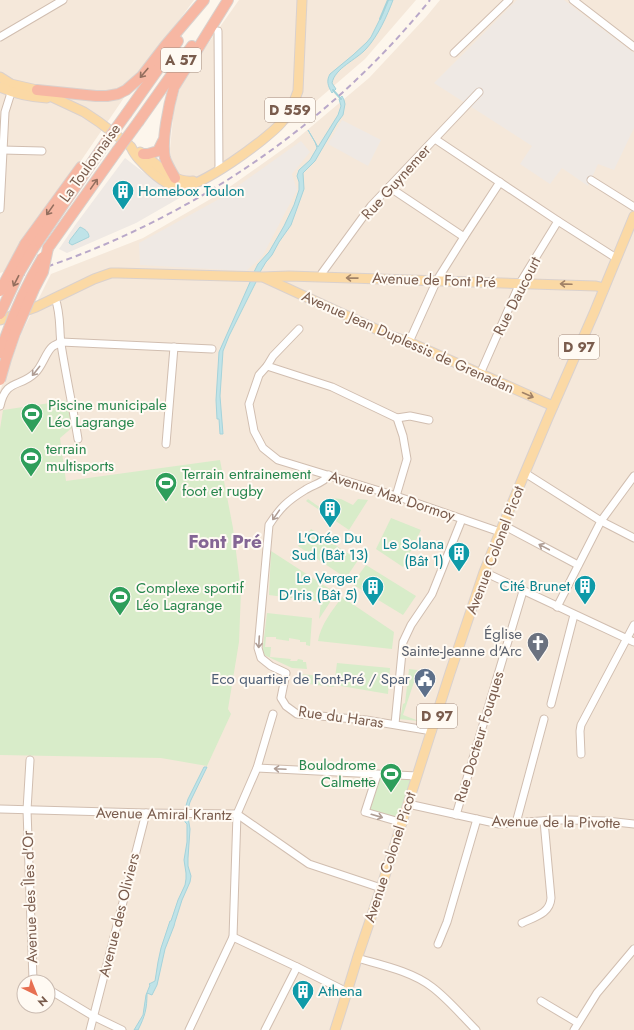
<svg xmlns="http://www.w3.org/2000/svg" width="634" height="1030" viewBox="0 0 634 1030" font-family="Jost,sans-serif">
<rect width="100%" height="100%" fill="#fdf6ec"/>
<g fill="#f5e8da" fill-rule="evenodd">
<polygon points="0,0 194,0 149,61 61,190 13,269 0,273"/>
<polygon points="239,0 416,0 365,59 301,114 224,172 187,194 172,165 170,149 174,108 183,79"/>
<path d="M440 0H634V1030H0V391L22 332 51 274 143 238 221 193 293 142 369 78 426 17ZM24 982H48V1006H24Z"/>
</g>
<g fill="#efe9e4">
<polygon points="517,0 564,0 634,53 634,128 614,170 598,164 588,186 562,168 550,184 520,164 532,146 434,83"/>
<polygon points="342,120 381,140 368,166 328,144"/>
<polygon points="301,141 310,152 292,174 297,190 262,257 246,271 140,265 139,243 221,198"/>
<polygon points="125,158 165,189 183,196 136,223 67,253 59,249 76,224"/>
</g>
<g fill="#d8ecc9">
<polygon points="70,400 74,426 60,438 66,481 220,460 233,528 241,591 239,642 228,709 231,714 207,766 161,758 0,755 0,429 3,410"/>
<polygon points="330,498 341,499 353,505 358,499 368,500 349,530 306,501 308,499 329,514 337,503"/>
<polygon points="391,518 421,530 403,567 376,549"/>
<polygon points="311,529 358,560 346,578 298,546"/>
<polygon points="271,551 336,593 319,619 321,602 269,595"/>
<polygon points="366,565 416,596 403,615 352,584"/>
<path d="M342 597 394 632 392 649 318 641C321 624 332 611 342 597Z"/>
<polygon points="267,613 312,618 310,646 306,645 306,642 300,642 300,640 289,638 289,641 276,639 276,637 266,637 265,647 271,647 270,657 291,659 290,661 297,661 298,659 303,660 303,662 306,662 307,669 292,668 262,654"/>
<polygon points="337,663 390,668 388,694 335,685 334,687 300,683 300,674 331,677 331,684 334,685"/>
<polygon points="409,669 418,670 403,715 419,721 399,719 398,715 401,714 403,704 405,703"/>
<polygon points="378,776 413,779 400,820 366,811"/>
</g>
<g fill="#bfe3e8" stroke="#a5d3da">
<path d="M388 0H393C387 16 378 36 366 49 356 60 335 68 332 83L336 89 332 93C328 86 326 81 330 74L353 55 367 42 371 37 383 13Z"/>
<polygon points="342,96 344,100 345,104 343,115 337,123 315,161 303,173 304,189 291,225 279,242 272,255 266,262 260,272 254,272 258,264 269,252 284,226 294,205 299,190 299,182 297,176 299,170 310,160 317,148 315,142 308,130 318,147 338,115 341,106 339,99"/>
<path d="M80 227C85 229 89 232 89 237L72 245 69 243 70 240Z"/>
<polygon points="251,280 257,280 229,336 223,351 220,396 223,434 220,434 219,419 217,419 216,400 219,352"/>
<polygon points="204,767 207,767 190,802 188,809 185,809 188,799"/>
<path d="M184 817H188L190 829 188 858V866L191 876 190 882 182 900 175 922 174 926 165 949 157 985 152 995 147 993C147 1009 145 1016 138 1030H134L143 1015 146 995 150 985 149 984 155 981 158 962 161 948 170 921H171L178 900 185 885 186 879V873L184 860 187 842V824L185 822Z"/>
</g>
<g fill="none" stroke-linecap="round" stroke-linejoin="round">
<g stroke="#a5d3da" stroke-width="2">
<polyline points="380,19 388,0"/>
<polyline points="333,90 341,99"/>
</g>
<g stroke="#d1beb0" stroke-width="9">
<g id="minor">
<polyline points="573,0 634,47"/>
<polyline points="218,31 219,170"/>
<polyline points="0,37 63,0"/>
<polyline points="454,53 509,0"/>
<polyline points="435,139 558,221 616,258"/>
<polyline points="2,150 42,151"/>
<polyline points="591,180 634,207"/>
<polyline points="389,187 464,237"/>
<polyline points="0,209 5,112 10,96 11,88"/>
<polyline points="321,277 322,273 371,206 479,92"/>
<path d="M55 298C61 314 59 328 61 344 66 376 73 408 78 439"/>
<polyline points="299,329 273,356 267,366 259,375 249,404 254,431 263,448 278,460 396,496 500,532"/>
<polyline points="409,342 437,280 464,237 500,182"/>
<polyline points="267,366 332,387 397,418 403,436 407,459 396,496"/>
<polyline points="480,374 520,283 558,221"/>
<path d="M0 406C6 378 20 388 35 373 42 367 46 352 52 347 54 345 58 344 61 342L212 349"/>
<polyline points="397,418 410,416 429,420"/>
<polyline points="166,444 174,347"/>
<polyline points="525,473 601,521 634,538"/>
<path d="M329 475C324 483 312 485 305 490 287 501 280 508 269 525L258 648 261 658 271 666 286 673 281 698 286 706 297 714 366 720 432 731"/>
<polyline points="503,525 578,565"/>
<polyline points="484,572 634,642"/>
<polyline points="557,607 601,521 634,476"/>
<polyline points="551,704 574,615"/>
<polyline points="395,724 403,642 411,625 432,594 462,519"/>
<polyline points="581,754 580,731 581,725 634,625"/>
<polyline points="30,760 27,810 33,980 36,982"/>
<polyline points="257,768 417,776"/>
<polyline points="377,775 365,812 403,823"/>
<polyline points="408,804 499,824 555,820 569,820 607,821 634,824"/>
<polyline points="0,809 146,813 237,814 309,864 381,888"/>
<polyline points="456,815 523,591"/>
<polyline points="516,823 544,719"/>
<path d="M522 923C534 917 550 914 551 898L544 821"/>
<polyline points="233,937 297,967 347,992"/>
<polyline points="438,944 447,922 477,819"/>
<path d="M357 958C381 965 411 971 432 987 448 999 462 1016 476 1030"/>
<polyline points="48,989 93,1016 122,1030"/>
<polyline points="541,1001 578,1023"/>
<polyline points="90,1030 146,813"/>
<polyline points="189,1030 233,937 237,814 257,768 273,714"/>
<polyline points="265,1030 297,967"/>
<polyline points="574,1030 597,993 634,949"/>
</g>
</g>
<g stroke="#dad1cd" stroke-width="11">
<g id="major">
<polyline points="0,77 11,84 37,90 84,112 99,122 129,145"/>
<path d="M0 87C15 94 31 97 47 98"/>
<path d="M131 147C133 151 136 156 139 159 148 169 165 186 179 187 198 190 267 139 281 123 289 114 294 103 298 91L302 0"/>
<path d="M140 152C158 163 170 183 193 181"/>
<polyline points="265,278 391,336 409,342 553,406"/>
<polyline points="0,320 36,307 94,279 111,273 118,273 262,277 289,276 596,286 604,288"/>
<polyline points="335,1030 347,992 358,956 381,888 450,673 484,572 500,532 548,418 594,313 634,216"/>
</g>
</g>
<g stroke="#dad1cd" stroke-width="12">
<g id="highway">
<polyline points="37,90 96,96 107,96 118,94 126,90 142,76 165,46 204,0"/>
<polyline points="127,113 178,41"/>
<polyline points="139,121 192,46"/>
<polyline points="143,154 148,154 158,151 163,141"/>
<path d="M175 178C172 172 167 165 165 158 161 141 169 104 174 87L228 0"/>
<polyline points="25,244 81,167"/>
<polyline points="48,248 117,151"/>
<polyline points="33,249 106,142"/>
</g>
</g>
<use href="#minor" stroke="#fff" stroke-width="7"/>
<use href="#major" stroke="#fbd9a5" stroke-width="9"/>
<use href="#highway" stroke="#f7b7a3" stroke-width="10"/>
<path stroke="#b9a8c9" stroke-width="2" stroke-dasharray="6 4" stroke-linecap="butt" d="M0 282C16 278 31 272 46 267 195 216 331 123 430 0"/>
<g stroke="#dad1cd" stroke-width="12" stroke-linecap="butt">
<g id="highway-bridge">
<polyline points="106,142 127,113"/>
<polyline points="117,151 139,121"/>
<polyline points="0,291 25,244"/>
<polyline points="0,314 19,273 33,249"/>
<path d="M0 353C11 319 25 287 43 257"/>
<polyline points="0,380 6,359 15,333 34,289 43,272 48,248"/>
</g>
</g>
<use href="#highway-bridge" stroke="#f7b7a3" stroke-width="10"/>
</g>
<defs><path id="oneway-shaft" d="M-6 0H5M1.5-3L5.5 0L1.5 3" fill="none" stroke-width="1.6" stroke-linecap="round" stroke-linejoin="round"/></defs>
<g stroke="#936e5e">
<use href="#oneway-shaft" transform="translate(144 73) rotate(130)"/>
<use href="#oneway-shaft" transform="translate(94 184) rotate(-55)"/>
<use href="#oneway-shaft" transform="translate(50 210) rotate(125)"/>
<use href="#oneway-shaft" transform="translate(16 281) rotate(117)"/>
</g>
<g stroke="#a18267">
<use href="#oneway-shaft" transform="translate(352 278) rotate(-179)"/>
<use href="#oneway-shaft" transform="translate(566 284) rotate(-178)"/>
<use href="#oneway-shaft" transform="translate(528 395) rotate(24)"/>
</g>
<g stroke="#af9d94">
<use href="#oneway-shaft" transform="translate(36 371) rotate(129)"/>
<use href="#oneway-shaft" transform="translate(276 515) rotate(125)"/>
<use href="#oneway-shaft" transform="translate(544 547) rotate(-152)"/>
<use href="#oneway-shaft" transform="translate(259 642) rotate(93)"/>
<use href="#oneway-shaft" transform="translate(280 769) rotate(-177)"/>
<use href="#oneway-shaft" transform="translate(377 816) rotate(16)"/>
</g>
<defs>
<g id="building-pin" transform="scale(1.15)"><path d="M0 17L-7.5 6A9.5 9.5 0 1 1 7.5 6Z" fill="#0f9aa8" stroke="#fffaf3"/><path d="M-4-6H4V6H1V3H-1V6H-4ZM-2.5-4.3h1.7v1.8h-1.7ZM.8-4.3h1.7v1.8H.8ZM-2.5-1h1.7V.8h-1.7ZM.8-1h1.7V.8H.8Z" fill="#fff"/></g>
<g id="stadium-pin" transform="scale(1.15)"><path d="M0 17L-7.5 6A9.5 9.5 0 1 1 7.5 6Z" fill="#2e9e5b" stroke="#fffaf3"/><path d="M0-5a6.5 5 0 1 0 0 10a6.5 5 0 1 0 0-10ZM-3.5-1.8h7v3.6h-7Z" fill="#fff"/></g>
<g id="church-pin" transform="scale(1.15)"><path d="M0 17L-7.5 6A9.5 9.5 0 1 1 7.5 6Z" fill="#6b7280" stroke="#fffaf3"/><path d="M-1.2-6h2.4v3.5h3.3v2.4h-3.3V6h-2.4V-.1h-3.3v-2.4h3.3Z" fill="#fff"/></g>
<g id="civic-pin" transform="scale(1.15)"><path d="M0 17L-7.5 6A9.5 9.5 0 1 1 7.5 6Z" fill="#5c6f8a" stroke="#fffaf3"/><path d="M-.6-6.5H3V-4.5H.6V-3L4-1V1h2V6H-6V1h2V-1L-.6-3ZM-1.2 2.5V6h2.4V2.5Z" fill="#fff"/></g>
</defs>
<g fill-rule="evenodd">
<use href="#building-pin" x="123" y="191"/>
<use href="#stadium-pin" x="32" y="414"/>
<use href="#stadium-pin" x="31" y="458"/>
<use href="#stadium-pin" x="166" y="483"/>
<use href="#building-pin" x="330" y="509"/>
<use href="#building-pin" x="459" y="553"/>
<use href="#building-pin" x="585" y="586"/>
<use href="#building-pin" x="373" y="587"/>
<use href="#stadium-pin" x="120" y="597"/>
<use href="#church-pin" x="538" y="643"/>
<use href="#civic-pin" x="425" y="679"/>
<use href="#stadium-pin" x="391" y="774"/>
<use href="#building-pin" x="303" y="991"/>
</g>
<g text-anchor="middle" dominant-baseline="central" stroke-width="4" stroke-linejoin="round" paint-order="stroke">
<g fill="#fffaf3" stroke="#a28b7f" stroke-width="1">
<rect x="161" y="48" width="40" height="24" rx="3"/>
<rect x="265" y="98" width="50" height="24" rx="3"/>
<rect x="559" y="335" width="40" height="24" rx="3"/>
<rect x="417" y="704" width="40" height="24" rx="3"/>
</g>
<g font-size="14" font-weight="bold" fill="#7a5c4d">
<text x="181" y="60">A 57</text>
<text x="290" y="110">D 559</text>
<text x="579" y="347">D 97</text>
<text x="437" y="716">D 97</text>
</g>
<g font-size="15" fill="#7a5c4d" stroke="#fffaf3">
<text transform="translate(90 163) rotate(-54)">La Toulonnaise</text>
<text transform="translate(396 182) rotate(-48)">Rue Guynemer</text>
<text transform="translate(434 280) rotate(2)">Avenue de Font Pré</text>
<text transform="translate(517 296) rotate(-63)">Rue Daucourt</text>
<text transform="translate(408 342) rotate(24)">Avenue Jean Duplessis de Grenadan</text>
<text transform="translate(392 496) rotate(18)">Avenue Max Dormoy</text>
<text transform="translate(495 550) rotate(-69)">Avenue Colonel Picot</text>
<text transform="translate(341 717) rotate(8)">Rue du Haras</text>
<text transform="translate(479 737) rotate(-73)">Rue Docteur Fouques</text>
<text transform="translate(164 814) rotate(1)">Avenue Amiral Krantz</text>
<text transform="translate(556 822) rotate(1)">Avenue de la Pivotte</text>
<text transform="translate(390 857) rotate(-72)">Avenue Colonel Picot</text>
<text transform="translate(30 897) rotate(-92)">Avenue des Îles d'Or</text>
<text transform="translate(119 915) rotate(-76)">Avenue des Oliviers</text>
</g>
<g font-size="15" fill="#0d838f" stroke="#fffaf3" text-anchor="end">
<text x="138" y="191" text-anchor="start">Homebox Toulon</text>
<text x="330" y="538" text-anchor="middle">L'Orée Du<tspan x="330" dy="17">Sud (Bât 13)</tspan></text>
<text x="444" y="544">Le Solana<tspan x="444" dy="17">(Bât 1)</tspan></text>
<text x="358" y="578">Le Verger<tspan x="358" dy="17">D'Iris (Bât 5)</tspan></text>
<text x="570" y="586">Cité Brunet</text>
<text x="318" y="991" text-anchor="start">Athena</text>
</g>
<g font-size="15" fill="#27864d" stroke="#fffaf3" text-anchor="start">
<text x="48" y="405">Piscine municipale<tspan x="48" dy="17">Léo Lagrange</tspan></text>
<text x="46" y="449">terrain<tspan x="46" dy="17">multisports</tspan></text>
<text x="182" y="474">Terrain entrainement<tspan x="182" dy="17">foot et rugby</tspan></text>
<text x="136" y="588">Complexe sportif<tspan x="136" dy="17">Léo Lagrange</tspan></text>
<text x="376" y="765" text-anchor="end">Boulodrome<tspan x="376" dy="17">Calmette</tspan></text>
</g>
<g font-size="15" fill="#5b616d" stroke="#fffaf3" text-anchor="end">
<text x="522" y="634">Église<tspan x="522" dy="17">Sainte-Jeanne d'Arc</tspan></text>
</g>
<g font-size="15" fill="#4e5e75" stroke="#fffaf3" text-anchor="end">
<text x="410" y="679">Eco quartier de Font-Pré / Spar</text>
</g>
<g font-size="19" font-weight="bold" fill="#846695" stroke="#fffaf3">
<text x="225" y="541">Font Pré</text>
</g>
</g>
<g transform="translate(36 994) rotate(137)"><circle r="19" fill="#fffaf3" stroke="#cabbb1"/>
<path d="M0-3L7 15L0 10L-7 15Z" fill="#e76f51"/>
<text y="-6" font-size="11" font-weight="bold" text-anchor="middle" fill="#7a5c4d">N</text>
</g>
</svg>
